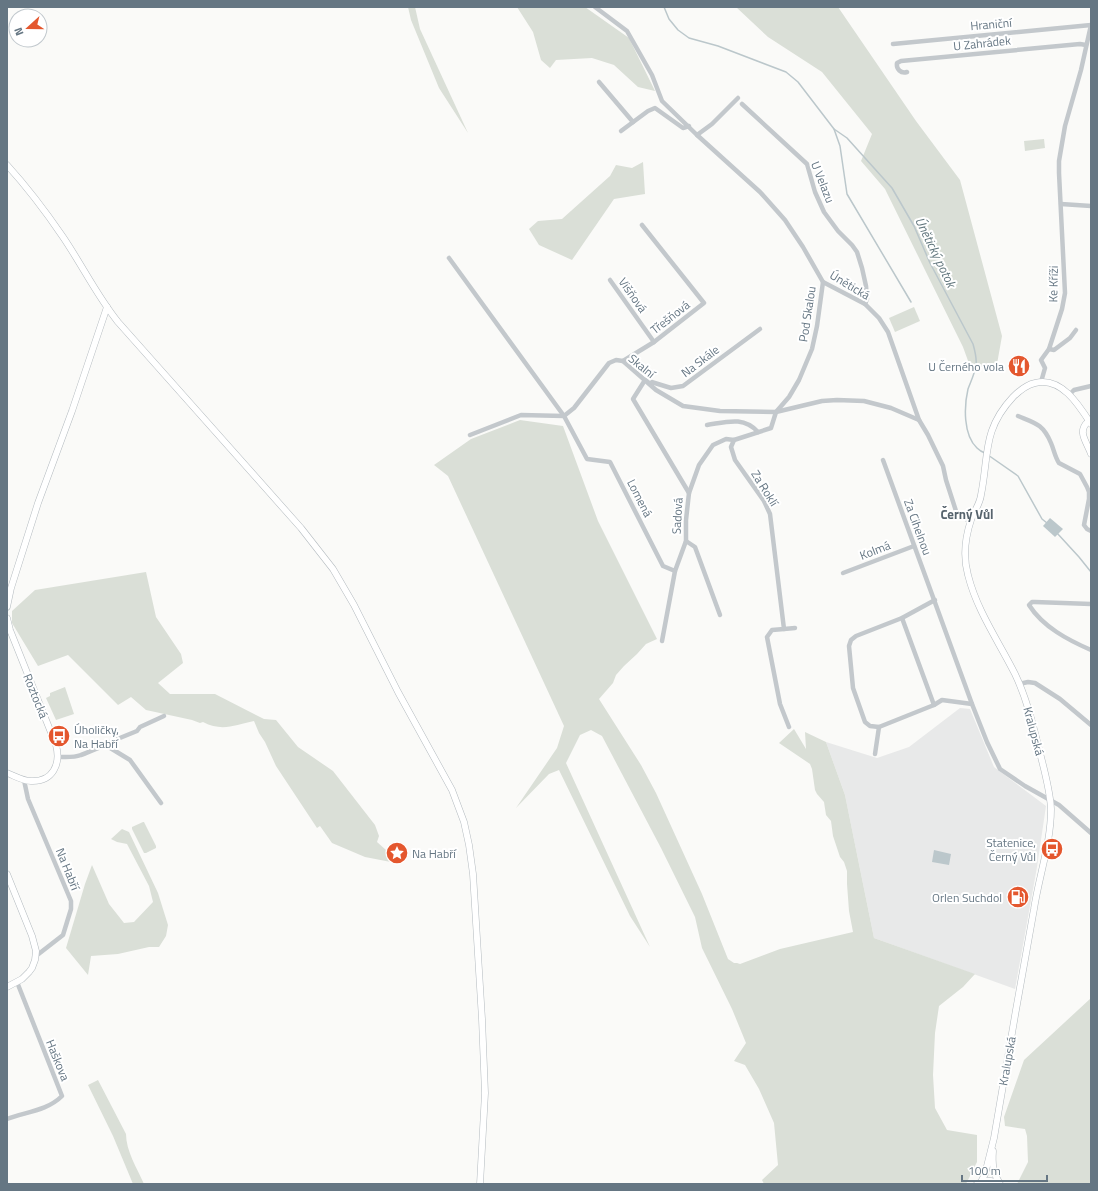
<svg xmlns="http://www.w3.org/2000/svg" width="1098" height="1191" viewBox="0 0 1098 1191" font-family="'Titillium Web',sans-serif">
<rect width="100%" height="100%" fill="#fafaf8"/>
<polygon fill="#e8e9e9" points="960,708 970,709 994,767 1046,806 1037,867 1015,989 874,938 845,795 826,742 877,758 909,747"/>
<g fill="#dadfd7">
<polygon points="408,7 415,7 420,29 468,133 439,88 411,20"/>
<polygon points="517,7 585,7 629,38 655,91 638,87 614,65 592,58 556,60 550,68 541,60 533,32"/>
<polygon points="736,7 838,7 916,121 960,180 1002,336 997,364 971,369 963,347 885,189 861,161 872,134 822,72 768,37"/>
<polygon points="1044,139 1045,148 1025,151 1024,141"/>
<polygon points="643,162 645,194 614,199 572,260 539,245 529,229 538,221 562,219 610,176 616,165 632,168"/>
<polygon points="914,307 920,321 895,332 889,318"/>
<polygon points="520,420 563,426 598,521 657,639 646,644 637,654 624,666 616,675 613,683 599,699 641,765 656,793 702,894 728,959 734,963 737,963 740,964 780,949 853,932 849,911 847,884 847,871 844,862 840,857 833,836 831,821 826,815 824,802 817,794 815,790 812,769 810,764 779,743 794,729 806,749 805,732 826,742 845,795 874,938 975,974 963,987 939,1006 935,1033 933,1075 935,1108 947,1130 977,1135 977,1162 966,1184 764,1184 762,1180 778,1165 774,1123 759,1089 745,1065 734,1061 746,1043 732,1009 702,948 695,917 661,848 602,736 591,730 580,735 566,763 650,947 630,916 559,770 549,774 516,808 557,748 564,726 448,476 434,465 471,439"/>
<path d="M146 572 156 617 181 654 183 663 158 683 170 694H215L264 719 276 720 298 747 333 771 375 825 379 836 377 842 386 850 396 863 365 857 332 843 320 826 317 828 276 766 265 742 259 733 254 721C235 725 222 732 203 722L200 723 192 720 146 710 131 697 118 705 68 655 38 666 12 623V611L35 590Z"/>
<polygon points="65,687 74,714 56,720 46,698 50,696 50,693"/>
<polygon points="143,822 144,822 156,846 156,848 146,853 144,853 132,829 132,827"/>
<polygon points="122,829 129,832 158,893 168,925 166,936 159,947 149,947 118,954 91,956 88,975 66,948 85,884 92,865 109,904 124,923 134,922 153,902 149,886 127,844 117,842 111,839"/>
<polygon points="1091,998 1091,1184 1017,1184 1028,1162 1027,1136 1025,1129 1005,1126 1004,1117 1024,1060"/>
<path d="M98 1080 126 1134C126 1151 137 1168 144 1184H133L113 1136 88 1085Z"/>
</g>
<g fill="#bbc7cb">
<polygon points="1050,518 1063,529 1055,537 1043,526"/>
<polygon points="934,850 951,854 949,865 932,862"/>
</g>
<g fill="none" stroke-linecap="round" stroke-linejoin="round">
<g stroke="#bbc7cb" stroke-width="1.5">
<path d="M664 7 669 19 678 30 689 38 718 46 786 72 798 82 834 129 847 138 892 188 914 226 930 263 973 344C975 351 977 358 976 365 975 373 971 381 968 389 964 406 963 435 977 448 979 450 982 452 985 453"/>
<polyline points="834,129 840,146 847,194 911,302"/>
<polyline points="988,455 1018,476 1042,519 1047,523"/>
<polyline points="1057,533 1079,557 1091,572"/>
</g>
<g stroke="#b3babf" stroke-width="7">
<g id="secondary">
<path d="M7 165C27 187 46 212 63 237 82 265 97 296 118 322L301 528 333 569 354 605 398 692 452 790 464 822 469 845 473 874 482 1019 485 1093 480 1184"/>
<path d="M1089 421C1076 431 1087 442 1091 454"/>
<polyline points="7,607 11,588 38,503 72,411 107,307"/>
<path d="M7 618 10 630 56 745C61 764 53 782 31 781 23 781 15 776 7 773"/>
<polyline points="7,874 32,936 36,951 35,960 32,968 29,972 22,979 7,987"/>
<path d="M993 1151C992 1164 993 1173 1000 1184"/>
<path d="M981 1182 985 1174 994 1138C1007 1062 1020 985 1034 909 1039 876 1051 843 1051 809 1050 788 1043 766 1038 745 1032 721 1026 697 1015 674 999 642 977 611 968 575 963 557 965 538 971 520 974 511 980 504 981 495 989 456 982 430 1013 397 1019 391 1026 385 1035 383 1061 376 1079 405 1091 424"/>
<path d="M977 1184C984 1180 991 1179 999 1184"/>
</g>
</g>
<g stroke="#c3c8cc" stroke-width="4.5">
<polyline points="595,7 627,31 652,75 662,101 697,135 760,192 785,220 803,247 823,282 865,304 879,318 888,332 919,420 928,435 943,466 946,480 956,511 959,515 971,522"/>
<polyline points="893,44 1091,25"/>
<path d="M907 72C901 74 896 69 897 63L901 61 1080 44 1086 45"/>
<polyline points="599,82 633,122"/>
<polyline points="742,104 807,164 815,192 824,212 838,231 852,245 857,252 862,268 866,286 867,299 865,304"/>
<polyline points="621,131 648,111 655,108 683,128 689,126"/>
<polyline points="697,135 712,124 738,98"/>
<polyline points="1061,204 1091,206"/>
<polyline points="449,258 564,416 587,459 610,462 663,566 675,571 686,541 686,520 689,493 699,465 713,445 726,439 734,440"/>
<polyline points="610,280 654,342"/>
<polyline points="1049,349 1054,350 1070,338 1076,330"/>
<polyline points="623,361 654,342 704,303 642,225"/>
<polyline points="1041,382 1045,368 1041,360 1049,349 1062,309 1065,293 1059,173 1059,161 1065,126 1081,70 1091,25"/>
<polyline points="1069,395 1074,390 1091,386"/>
<polyline points="564,416 574,408 609,363 616,360 623,361 656,390 683,406 720,411 776,412 822,401 837,400 864,401 891,408 919,420"/>
<path d="M1018 416C1035 423 1043 424 1051 443 1054 450 1055 457 1059 463L1080 474 1087 487 1089 492V499L1084 525 1087 529 1091 531"/>
<path d="M707 425C727 422 743 416 758 432"/>
<polyline points="470,435 521,415 564,416"/>
<polyline points="883,460 972,704 987,742 1000,769 1025,786 1059,805 1091,833"/>
<polyline points="689,493 633,399 645,380 671,388 683,386 760,329"/>
<polyline points="686,541 695,547 720,615"/>
<polyline points="843,573 914,546"/>
<polyline points="935,600 902,618 856,636 851,640 849,646 853,688 865,722 870,726 879,727 934,705 942,700 972,704"/>
<path d="M1091 604 1035 602H1032L1029 605C1043 627 1068 640 1091 650"/>
<polyline points="902,618 934,705"/>
<polyline points="784,629 795,628"/>
<polyline points="662,641 675,571"/>
<polyline points="1019,684 1028,682 1035,683 1060,699 1091,725"/>
<polyline points="789,727 780,704 767,637 772,630 784,629 770,514 764,501 735,460 731,447 734,440 771,428 776,412 789,397 799,380 812,349 817,326 823,282"/>
<polyline points="107,746 130,760 161,803"/>
<polyline points="875,754 879,727"/>
<path d="M58 757C66 757 73 758 81 755 90 752 97 747 107 746L110 742 137 731 140 727 164 716"/>
<polyline points="24,780 28,799 71,901 71,909 63,935 36,956"/>
<path d="M7 1119C25 1112 47 1111 62 1096L17 982"/>
</g>
<use href="#secondary" stroke="#fff" stroke-width="6"/>
</g>
<defs>
<g id="restaurant-disc" transform="scale(1.15)"><circle r="9.5" fill="#e4572e" stroke="#fff"/><path d="M-5-6h1v4h1v-4h1v4h1v-4h1v5L-1.5 .5V6h-2V.5L-5-1ZM5-6V6H3V1.5H1.5Q1.5-4 5-6Z" fill="#fff"/></g>
<g id="bus-disc" transform="scale(1.15)"><circle r="9.5" fill="#e4572e" stroke="#fff"/><path d="M-5-6H5V4H4V6H2V4H-2V6H-4V4H-5ZM-3.5-4V0h7V-4ZM-3.5 1.2v1.5H-2V1.2ZM2 1.2v1.5H3.5V1.2Z" fill="#fff"/></g>
<g id="sight-disc" transform="scale(1.15)"><circle r="9.5" fill="#e4572e" stroke="#fff"/><path d="M0-6L1.8-2.2L6-1.7L2.9 1.2L3.7 5.4L0 3.3L-3.7 5.4L-2.9 1.2L-6-1.7L-1.8-2.2Z" fill="#fff"/></g>
<g id="fuel-disc" transform="scale(1.15)"><circle r="9.5" fill="#e4572e" stroke="#fff"/><path d="M-5.5-6h7V0h2V4h1.3V-2.5L3-4.5l.8-.8L6-3V5H2.5V1h-1V6h-7ZM-4.2-4.7v3.2H.2V-4.7Z" fill="#fff"/></g>
</defs>
<g fill-rule="evenodd">
<use href="#restaurant-disc" x="1019" y="366"/>
<use href="#bus-disc" x="59" y="736"/>
<use href="#bus-disc" x="1052" y="849"/>
<use href="#sight-disc" x="397" y="853"/>
<use href="#fuel-disc" x="1018" y="897"/>
</g>
<g text-anchor="middle" dominant-baseline="central" stroke-width="4" stroke-linejoin="round" paint-order="stroke">
<g font-size="12" fill="#657683" stroke="#fff">
<text transform="translate(991 24) rotate(-5)">Hraniční</text>
<text transform="translate(982 43) rotate(-6)">U Zahrádek</text>
<text transform="translate(823 182) rotate(68)">U Velazu</text>
<text transform="translate(1053 284) rotate(-89)">Ke Kříži</text>
<text transform="translate(850 285) rotate(31)">Únětická</text>
<text transform="translate(633 295) rotate(55)">Višňová</text>
<text transform="translate(807 314) rotate(-81)">Pod Skalou</text>
<text transform="translate(670 317) rotate(-38)">Třešňová</text>
<text transform="translate(700 361) rotate(-37)">Na Skále</text>
<text transform="translate(642 366) rotate(39)">Skalní</text>
<text transform="translate(765 488) rotate(58)">Za Roklí</text>
<text transform="translate(640 498) rotate(63)">Lomená</text>
<text transform="translate(677 516) rotate(-87)">Sadová</text>
<text transform="translate(918 527) rotate(70)">Za Cihelnou</text>
<text transform="translate(875 550) rotate(-21)">Kolmá</text>
<text transform="translate(36 696) rotate(68)">Roztocká</text>
<text transform="translate(1034 731) rotate(75)">Kralupská</text>
<text transform="translate(68 869) rotate(68)">Na Habří</text>
<text transform="translate(58 1060) rotate(68)">Haškova</text>
<text transform="translate(1007 1061) rotate(-80)">Kralupská</text>
</g>
<g font-size="12" fill="#657683" stroke="#fff" text-anchor="end">
<text x="1004" y="366">U Černého vola</text>
<text x="74" y="729" text-anchor="start">Úholičky,<tspan x="74" dy="14">Na Habří</tspan></text>
<text x="1036" y="842">Statenice,<tspan x="1036" dy="14">Černý Vůl</tspan></text>
<text x="412" y="853" text-anchor="start">Na Habří</text>
<text x="1002" y="897">Orlen Suchdol</text>
</g>
<g font-size="13" font-style="italic" fill="#60757c" stroke="#fff">
<text transform="translate(936 252) rotate(64)">Únětický potok</text>
</g>
<g font-size="13" font-weight="bold" fill="#57646e" stroke="#fff">
<text x="967" y="514">Černý Vůl</text>
</g>
</g>
<rect width="1098" height="1191" fill="none" stroke="#657683" stroke-width="16"/>
<g transform="translate(28 28) rotate(249)"><circle r="19" fill="#ffffff" stroke="#c1c8cd"/>
<path d="M0-3L7 15L0 10L-7 15Z" fill="#e4572e"/>
<text y="-6" font-size="11" font-weight="bold" text-anchor="middle" fill="#657683">N</text>
</g>
<path d="M962 1175v6h85v-6" fill="none" stroke="#657683" stroke-width="2"/>
<text x="968" y="1175" font-size="12" fill="#657683" stroke="#ffffff" stroke-width="3" paint-order="stroke">100 m</text>
</svg>
